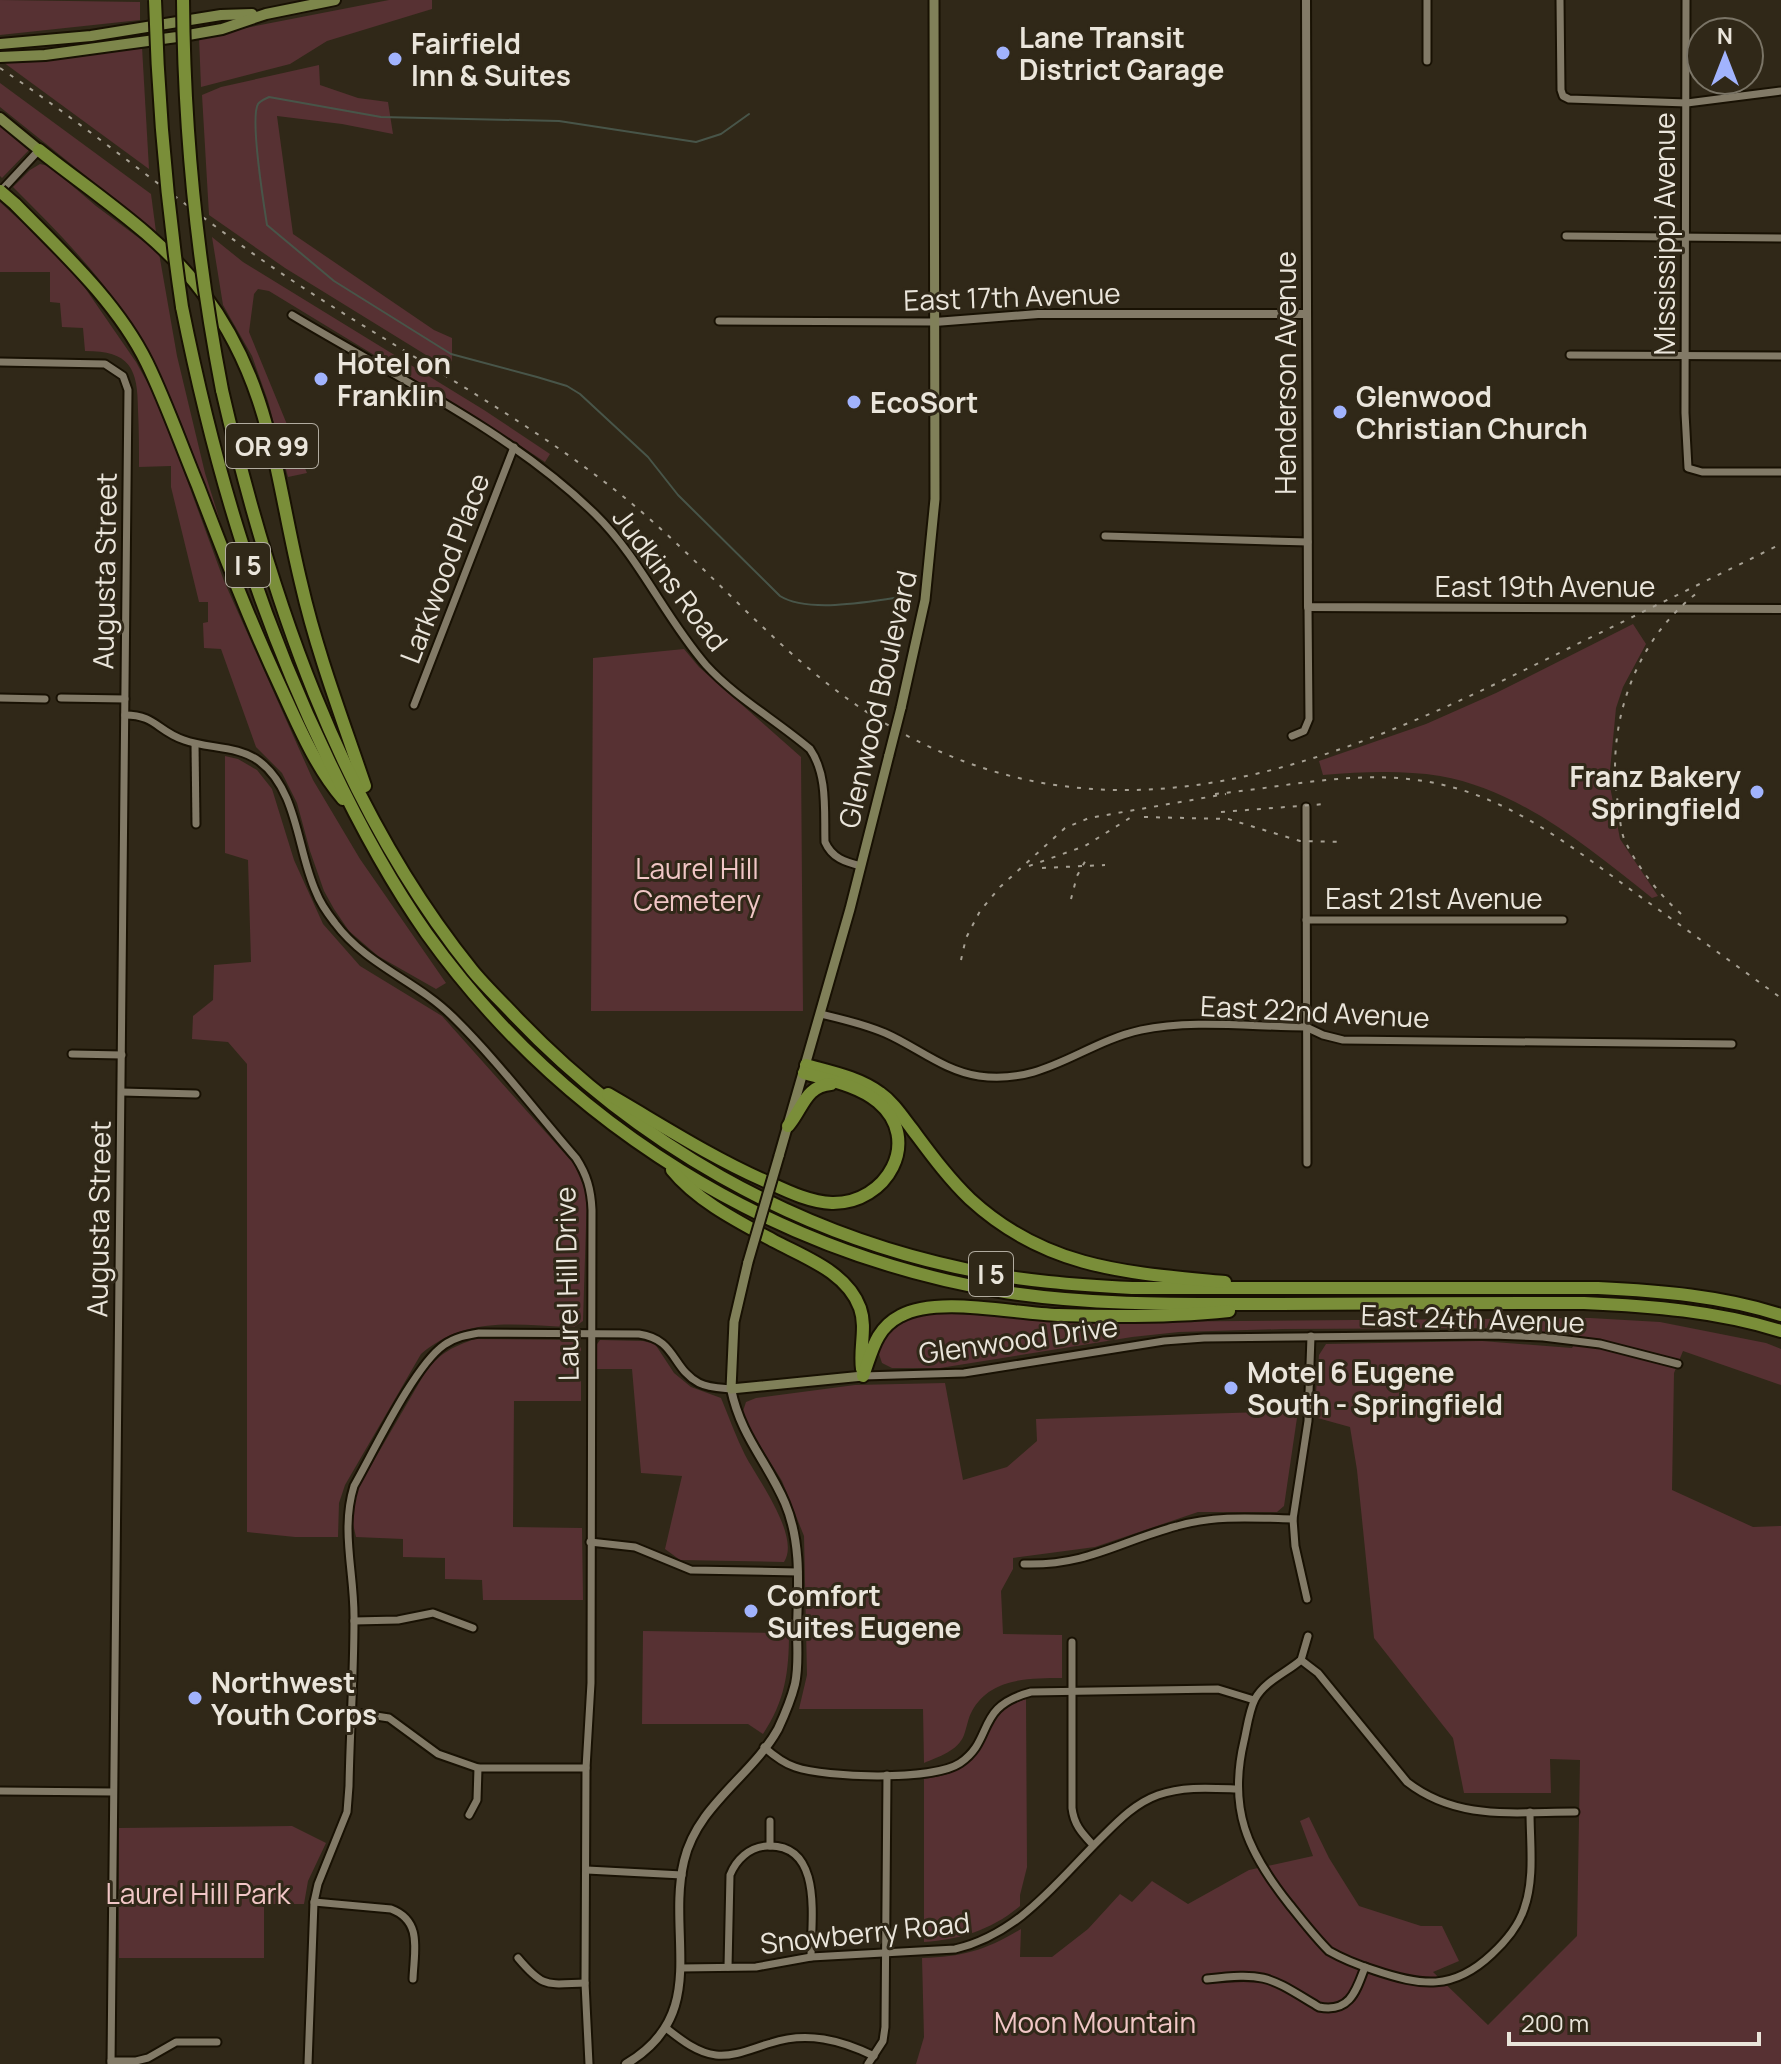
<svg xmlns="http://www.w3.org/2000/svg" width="1781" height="2064" viewBox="0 0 1781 2064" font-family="Manrope,sans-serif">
<rect width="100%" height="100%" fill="#302818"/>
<g fill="#573133">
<polygon points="0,0 140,2 140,20 0,35"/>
<polygon points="389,0 432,0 432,9 327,41 290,64 201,87 199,37"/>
<polygon points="142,47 149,169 3,62"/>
<polygon points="319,65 320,85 358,98 388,102 393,134 342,124 277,116 293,234 434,330 452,338 452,371 285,268 209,215 202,95 221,87"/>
<polygon points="0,83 151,194 156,232 0,107"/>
<polygon points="0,124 29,150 2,178 0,176"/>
<path d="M40 164 49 166 96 206 159 253 177 356 205 473 234 566C202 480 175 386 122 310 91 265 52 226 13 187L30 170Z"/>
<path d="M0 202 56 254 85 288 136 362 152 391 180 461 224 581 313 780 360 859 446 983 436 989 378 956 349 931 334 909 324 891 310 851 297 803 282 773 256 747 221 649 204 648 203 623 208 622V602H199L171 487V466L139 467C139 448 139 429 138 410 138 368 130 351 85 351L83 328 62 327 60 303 50 302V272H0Z"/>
<polygon points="212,237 243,262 484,410 550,454 545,462 476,417 269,291 258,289 254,294 249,332 307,473 288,477 268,401 252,356 223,305"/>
<path d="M1633 624 1646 644 1623 687 1616 708 1609 781 1620 839 1658 896 1652 898C1590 849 1521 790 1440 776 1401 770 1362 772 1323 775L1319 761 1426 724 1496 693Z"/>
<polygon points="684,649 699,667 801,757 803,1011 591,1011 593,658"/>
<path d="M225 756 238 759 257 770 272 789 294 860 323 924 360 966 442 1016 574 1164 587 1194 583 1321 574 1327C516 1326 469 1314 421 1354L345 1485 339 1503 338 1537H295L247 1532V1064L228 1042 192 1039 193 1016 213 1000 214 965 251 962 248 860 225 853Z"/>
<path d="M930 1313 1124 1322 1590 1318 1660 1322 1766 1343 1781 1349V1385L1683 1351 1674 1373 1672 1490 1753 1527 1781 1526V2064H916L924 2037 922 1958C963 1957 986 1950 1021 1929L1020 1957H1052L1088 1929 1120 1894 1132 1902 1152 1881 1188 1904 1249 1870 1313 1856 1300 1821 1309 1817 1329 1858 1359 1906 1421 1926H1442L1459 1961 1433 1972 1488 2025 1577 1936 1580 1760 1550 1759 1551 1793H1464L1453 1738 1374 1638 1357 1470 1350 1427 1314 1417 1319 1355 1326 1344 1482 1341 1572 1348 1579 1335 1495 1328 1283 1329 1179 1332 1132 1337 940 1368H892L882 1363 879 1354C882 1328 907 1318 930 1313Z"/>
<path d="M475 1339 575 1340 581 1347V1401H514L513 1527 582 1528 583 1600H483L482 1580 445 1579V1558L403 1557V1539L356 1537 351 1515 355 1493 426 1371C440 1353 454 1346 475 1339Z"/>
<path d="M600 1340 643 1341 655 1344 674 1373 691 1387 721 1398C729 1417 736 1437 745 1455 757 1478 801 1537 784 1562L680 1560 665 1549 682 1476 641 1473 632 1369H594L595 1347Z"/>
<path d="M945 1383 963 1480 1007 1467 1037 1441 1036 1419 1298 1411 1284 1506 1277 1512H1198L1095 1547 1013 1558V1569L1001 1591 1003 1634 1062 1635V1678C1029 1678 990 1678 972 1711 968 1718 967 1727 964 1735 958 1751 938 1757 924 1763L923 1709H799L807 1675 804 1536 782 1481 751 1431 743 1411 746 1402 756 1398 855 1385Z"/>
<path d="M643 1631 789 1633C789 1672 785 1701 763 1734L748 1724H642Z"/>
<path d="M1026 1699 1027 1867 1020 1895V1906C991 1930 961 1939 924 1942V1779C944 1776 966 1771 978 1752 995 1726 992 1709 1026 1699Z"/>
<polygon points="292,1826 326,1843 308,1881 304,1904 264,1904 264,1958 119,1958 119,1828"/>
</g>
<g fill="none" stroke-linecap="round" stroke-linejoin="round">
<path stroke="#485549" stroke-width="2" d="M749 114 721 134 696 142 559 121 381 117 269 97C265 99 260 101 258 104 250 118 264 206 267 225L334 281 451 354 537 377 567 386 580 394 648 457 678 495 780 596C807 613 869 602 901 597"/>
<g stroke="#181103" stroke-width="11">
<g id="minor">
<polyline points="1427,0 1427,61"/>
<polyline points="1560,0 1561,90 1563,96 1569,99 1687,103 1781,91"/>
<polyline points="1686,0 1685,413 1688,468 1702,472 1781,472"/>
<polyline points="0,192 39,150"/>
<polyline points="1566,236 1781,238"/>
<path d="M292 315C393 376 510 431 595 514 640 558 665 618 706 665 735 697 776 720 810 749 828 775 824 811 825 842 832 858 845 862 861 866"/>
<polyline points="719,321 935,322"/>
<polyline points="1570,355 1781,356"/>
<polyline points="0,362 105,364 123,376 128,390 111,2064"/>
<polyline points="1105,536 1308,542"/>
<polyline points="0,698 45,699"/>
<polyline points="61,698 125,699"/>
<polyline points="414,705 514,447"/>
<path d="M125 715C156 715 157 731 184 740 208 749 237 745 259 761 298 790 297 851 316 892 320 903 328 914 335 923 366 965 417 981 453 1017 496 1059 536 1112 576 1158 587 1175 591 1189 592 1210L591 1683 586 1768 585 1983 589 2064"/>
<polyline points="1292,736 1304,731 1309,719 1308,607"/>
<polyline points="195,744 196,824"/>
<polyline points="1306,807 1307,1163"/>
<polyline points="1306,920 1563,920"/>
<path d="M821 1014C842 1019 864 1024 885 1033 917 1047 944 1071 979 1076 1045 1085 1082 1043 1141 1030 1192 1019 1254 1027 1306 1027L1323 1035 1343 1040 1732 1044"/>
<polyline points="72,1054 122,1055"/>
<polyline points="122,1092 196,1094"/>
<polyline points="863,1376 964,1373 1164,1341 1204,1338 1492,1335 1543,1337 1600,1344 1678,1364"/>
<polyline points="590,1542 635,1547 691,1570 798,1572"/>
<path d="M1024 1564C1087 1566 1120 1541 1177 1526 1215 1515 1254 1518 1293 1519"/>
<polyline points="1307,1599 1295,1546 1293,1519 1308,1421 1311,1336"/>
<polyline points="354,1621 398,1620 433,1613 473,1628"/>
<path d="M1308 1636 1301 1660C1286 1673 1265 1681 1255 1699 1249 1711 1247 1728 1244 1741 1228 1809 1247 1851 1289 1904 1302 1920 1314 1936 1329 1951 1343 1959 1358 1965 1374 1970 1421 1986 1453 1991 1492 1954 1506 1941 1518 1927 1524 1909 1535 1879 1530 1843 1530 1812"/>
<path d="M1072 1642V1808C1074 1825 1082 1833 1093 1845"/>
<path d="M1301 1660 1318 1673 1407 1782C1457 1821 1514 1812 1575 1812"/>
<polyline points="350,1712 389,1718 438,1754 478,1768 586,1768"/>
<path d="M764 1747C773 1755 783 1763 795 1767 826 1778 933 1781 960 1763 995 1739 974 1707 1031 1692L1218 1689 1254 1700"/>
<polyline points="0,1791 113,1792"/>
<polyline points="469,1815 477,1800 478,1768"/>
<polyline points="770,1846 770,1821"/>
<polyline points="587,1870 682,1875"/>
<path d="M314 1902 391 1909C423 1921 414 1951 413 1979"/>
<path d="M518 1958C544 1989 547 1984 585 1983"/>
<path d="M728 1967 730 1875C736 1860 749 1847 767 1846 824 1843 811 1921 811 1957"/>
<path d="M681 1968 756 1967 811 1957 955 1949C1020 1934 1058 1880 1104 1835 1120 1819 1136 1803 1158 1795 1183 1786 1210 1788 1237 1789"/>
<path d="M1207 1979C1267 1972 1269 1977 1319 2007 1350 2013 1356 1991 1365 1967"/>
<path d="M666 2028C680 2039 697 2053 716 2055 735 2057 753 2048 771 2043 807 2031 841 2040 874 2056"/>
<polyline points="111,2061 136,2061 148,2058 176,2042 217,2042"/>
<path d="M308 2064 314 1902 318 1884 347 1812 349 1786C350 1731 354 1676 354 1620 355 1574 340 1531 354 1486 374 1451 414 1366 444 1345 455 1337 467 1335 479 1333L639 1334C676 1339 672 1369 699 1383 709 1388 720 1388 731 1389"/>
<polyline points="868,2064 883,2041 885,2027 887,1775"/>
</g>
</g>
<g stroke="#181103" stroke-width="12">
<g id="tertiary">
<polyline points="1306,0 1308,607 1781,609"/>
<polyline points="935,322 1038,314 1306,314"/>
<path d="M626 2064C711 2014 666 1937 684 1861 697 1805 752 1776 778 1729 785 1714 791 1700 795 1684 799 1666 797 1647 797 1629 798 1588 802 1543 785 1503 767 1461 741 1437 731 1389"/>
</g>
</g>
<g stroke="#181103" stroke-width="13">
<g id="secondary">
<polyline points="901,708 925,600 935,499 934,0"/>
<polyline points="779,1156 850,909 889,755"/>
<polyline points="748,1262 734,1322 731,1389 863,1376"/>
</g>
</g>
<g stroke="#181103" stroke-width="14">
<g id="primary">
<polyline points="0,44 91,36 221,15 252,14"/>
<polyline points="0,57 45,55 177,37 222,29 266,14 335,0"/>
<polyline points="0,118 39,150"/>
</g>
</g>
<g stroke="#181103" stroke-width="16">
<g id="motorway">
<path d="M39 150C93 193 162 237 203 293 272 385 275 476 301 583 317 653 342 718 365 786"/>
<path d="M15 204C62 252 117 302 147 363 166 402 181 445 198 486 224 554 250 622 281 688 298 725 316 768 343 799"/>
<path d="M182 307C215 471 257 612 330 763 358 822 389 880 427 934 564 1125 773 1254 1005 1292 1095 1306 1188 1304 1280 1304 1381 1303 1483 1303 1584 1303 1651 1306 1717 1311 1781 1331"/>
<path d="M222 390C269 594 339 805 472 970 485 986 501 1001 515 1016 636 1143 793 1233 965 1269 1020 1281 1076 1285 1132 1288H1598C1660 1291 1722 1296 1781 1315"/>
<path d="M806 1065C831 1072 858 1077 880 1093 893 1102 902 1116 912 1129 930 1153 948 1178 970 1199 1046 1269 1128 1273 1225 1282"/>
<path d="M608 1094C660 1124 709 1156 763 1180 785 1190 808 1202 832 1203 887 1204 923 1140 878 1102 858 1085 828 1080 804 1073"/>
<path d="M788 1126C803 1109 805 1086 831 1084"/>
<path d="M672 1170C697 1201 739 1222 774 1241 804 1257 847 1272 860 1308 867 1328 859 1348 862 1369"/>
<path d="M863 1376C872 1352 875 1329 900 1316 937 1295 1015 1314 1058 1315 1115 1317 1172 1317 1229 1311"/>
</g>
</g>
<use href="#minor" stroke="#827a67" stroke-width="7"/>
<use href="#tertiary" stroke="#827a67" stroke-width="8"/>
<use href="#secondary" stroke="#808059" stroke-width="9"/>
<use href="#primary" stroke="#7d864b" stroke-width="10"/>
<use href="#motorway" stroke="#7a8e39" stroke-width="12"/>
<g stroke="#a7a194" stroke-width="2" stroke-dasharray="4 8" stroke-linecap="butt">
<path d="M0 68C103 137 198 219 302 287 406 355 517 413 615 490 707 562 780 660 881 721 1110 859 1332 765 1549 658 1626 620 1704 582 1781 544"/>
<path d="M1215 794C1278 788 1345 772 1408 779 1500 788 1566 843 1638 895 1686 929 1734 964 1781 998"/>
<polyline points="1221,812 1325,804"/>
<polyline points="1144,817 1228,819 1300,841 1343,842"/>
<polyline points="1029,866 1085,846 1133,816"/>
<polyline points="1042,868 1105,865"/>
<polyline points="1071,899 1077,876 1087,858"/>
<path d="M1681 914C1659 894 1638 868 1625 841 1620 830 1620 816 1618 804 1605 725 1635 638 1701 590"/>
<polyline points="961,960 966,938 980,911 1000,887 1065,828 1089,818 1226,794"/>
</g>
<g stroke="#181103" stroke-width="13" stroke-linecap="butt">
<g id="secondary-bridge">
<polyline points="889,755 901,708"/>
<polyline points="748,1262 779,1156"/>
</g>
</g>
<g stroke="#181103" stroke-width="16" stroke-linecap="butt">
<g id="motorway-bridge">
<path d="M155 0C158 103 167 205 182 307"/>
<path d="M183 0C184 132 197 261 222 390"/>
<polyline points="0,191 15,204"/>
</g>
</g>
<use href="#secondary-bridge" stroke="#808059" stroke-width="9"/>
<use href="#motorway-bridge" stroke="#7a8e39" stroke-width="12"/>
</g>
<g fill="#a1b3fd" stroke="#302818" stroke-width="3">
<circle cx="1003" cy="53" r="8"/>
<circle cx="395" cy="59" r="8"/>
<circle cx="321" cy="379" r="8"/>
<circle cx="854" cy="402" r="8"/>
<circle cx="1340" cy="412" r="8"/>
<circle cx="1757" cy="792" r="8"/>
<circle cx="1231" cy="1388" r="8"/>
<circle cx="751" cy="1611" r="8"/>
<circle cx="195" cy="1698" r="8"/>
</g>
<g text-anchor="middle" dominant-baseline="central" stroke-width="6" stroke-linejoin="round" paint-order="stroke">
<g fill="#302818" stroke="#b2aca0" stroke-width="2">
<rect x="226" y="424" width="92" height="44" rx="6"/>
<rect x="226" y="543" width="44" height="44" rx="6"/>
<rect x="969" y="1252" width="44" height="44" rx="6"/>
</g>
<g font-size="26" font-weight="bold" fill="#eae5db">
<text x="272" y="446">OR 99</text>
<text x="248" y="565">I 5</text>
<text x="991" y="1274">I 5</text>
</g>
<g font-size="28" font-weight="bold" fill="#eae5db" stroke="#302818" text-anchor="start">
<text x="1019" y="37">Lane Transit<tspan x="1019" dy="32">District Garage</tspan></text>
<text x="411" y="43">Fairfield<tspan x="411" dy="32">Inn &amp; Suites</tspan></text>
<text x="337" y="363">Hotel on<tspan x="337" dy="32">Franklin</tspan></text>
<text x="1356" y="396">Glenwood<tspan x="1356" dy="32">Christian Church</tspan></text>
<text x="870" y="402">EcoSort</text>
<text x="1741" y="776" text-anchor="end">Franz Bakery<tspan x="1741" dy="32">Springfield</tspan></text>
<text x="1247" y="1372">Motel 6 Eugene<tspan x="1247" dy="32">South - Springfield</tspan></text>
<text x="767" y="1595">Comfort<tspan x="767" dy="32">Suites Eugene</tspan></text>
<text x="211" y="1682">Northwest<tspan x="211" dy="32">Youth Corps</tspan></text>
</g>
<g font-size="28" fill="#eae5db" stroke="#302818">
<text transform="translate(1664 234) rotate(-90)">Mississippi Avenue</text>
<text transform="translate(1012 296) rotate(-2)">East 17th Avenue</text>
<text transform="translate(1285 373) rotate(-90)">Henderson Avenue</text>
<text transform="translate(444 568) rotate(-69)">Larkwood Place</text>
<text transform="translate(104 571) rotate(-89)">Augusta Street</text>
<text transform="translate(671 579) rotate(53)">Judkins Road</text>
<text x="1545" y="586">East 19th Avenue</text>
<text transform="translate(877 699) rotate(-77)">Glenwood Boulevard</text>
<text x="1434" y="898">East 21st Avenue</text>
<text transform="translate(1315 1011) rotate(3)">East 22nd Avenue</text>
<text transform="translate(98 1219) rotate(-89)">Augusta Street</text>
<text transform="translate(566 1284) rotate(-91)">Laurel Hill Drive</text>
<text transform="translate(1473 1318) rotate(2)">East 24th Avenue</text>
<text transform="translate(1018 1339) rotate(-8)">Glenwood Drive</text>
<text transform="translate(865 1932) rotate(-6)">Snowberry Road</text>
</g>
<g font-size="28" fill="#f1c6c6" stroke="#302818">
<text x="697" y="868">Laurel Hill<tspan x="697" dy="32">Cemetery</tspan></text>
<text x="198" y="1893">Laurel Hill Park</text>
<text x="1095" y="2022">Moon Mountain</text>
</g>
</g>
<g transform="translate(1725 56)"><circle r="38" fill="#302818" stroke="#7a7466" stroke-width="2"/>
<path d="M0-6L14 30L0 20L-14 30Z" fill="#a1b3fd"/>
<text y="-12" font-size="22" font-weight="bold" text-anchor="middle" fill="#eae5db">N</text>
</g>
<path d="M1509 2032v12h250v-12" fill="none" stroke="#eae5db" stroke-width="4"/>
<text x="1521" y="2032" font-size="24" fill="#eae5db" stroke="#302818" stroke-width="6" paint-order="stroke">200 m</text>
</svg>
